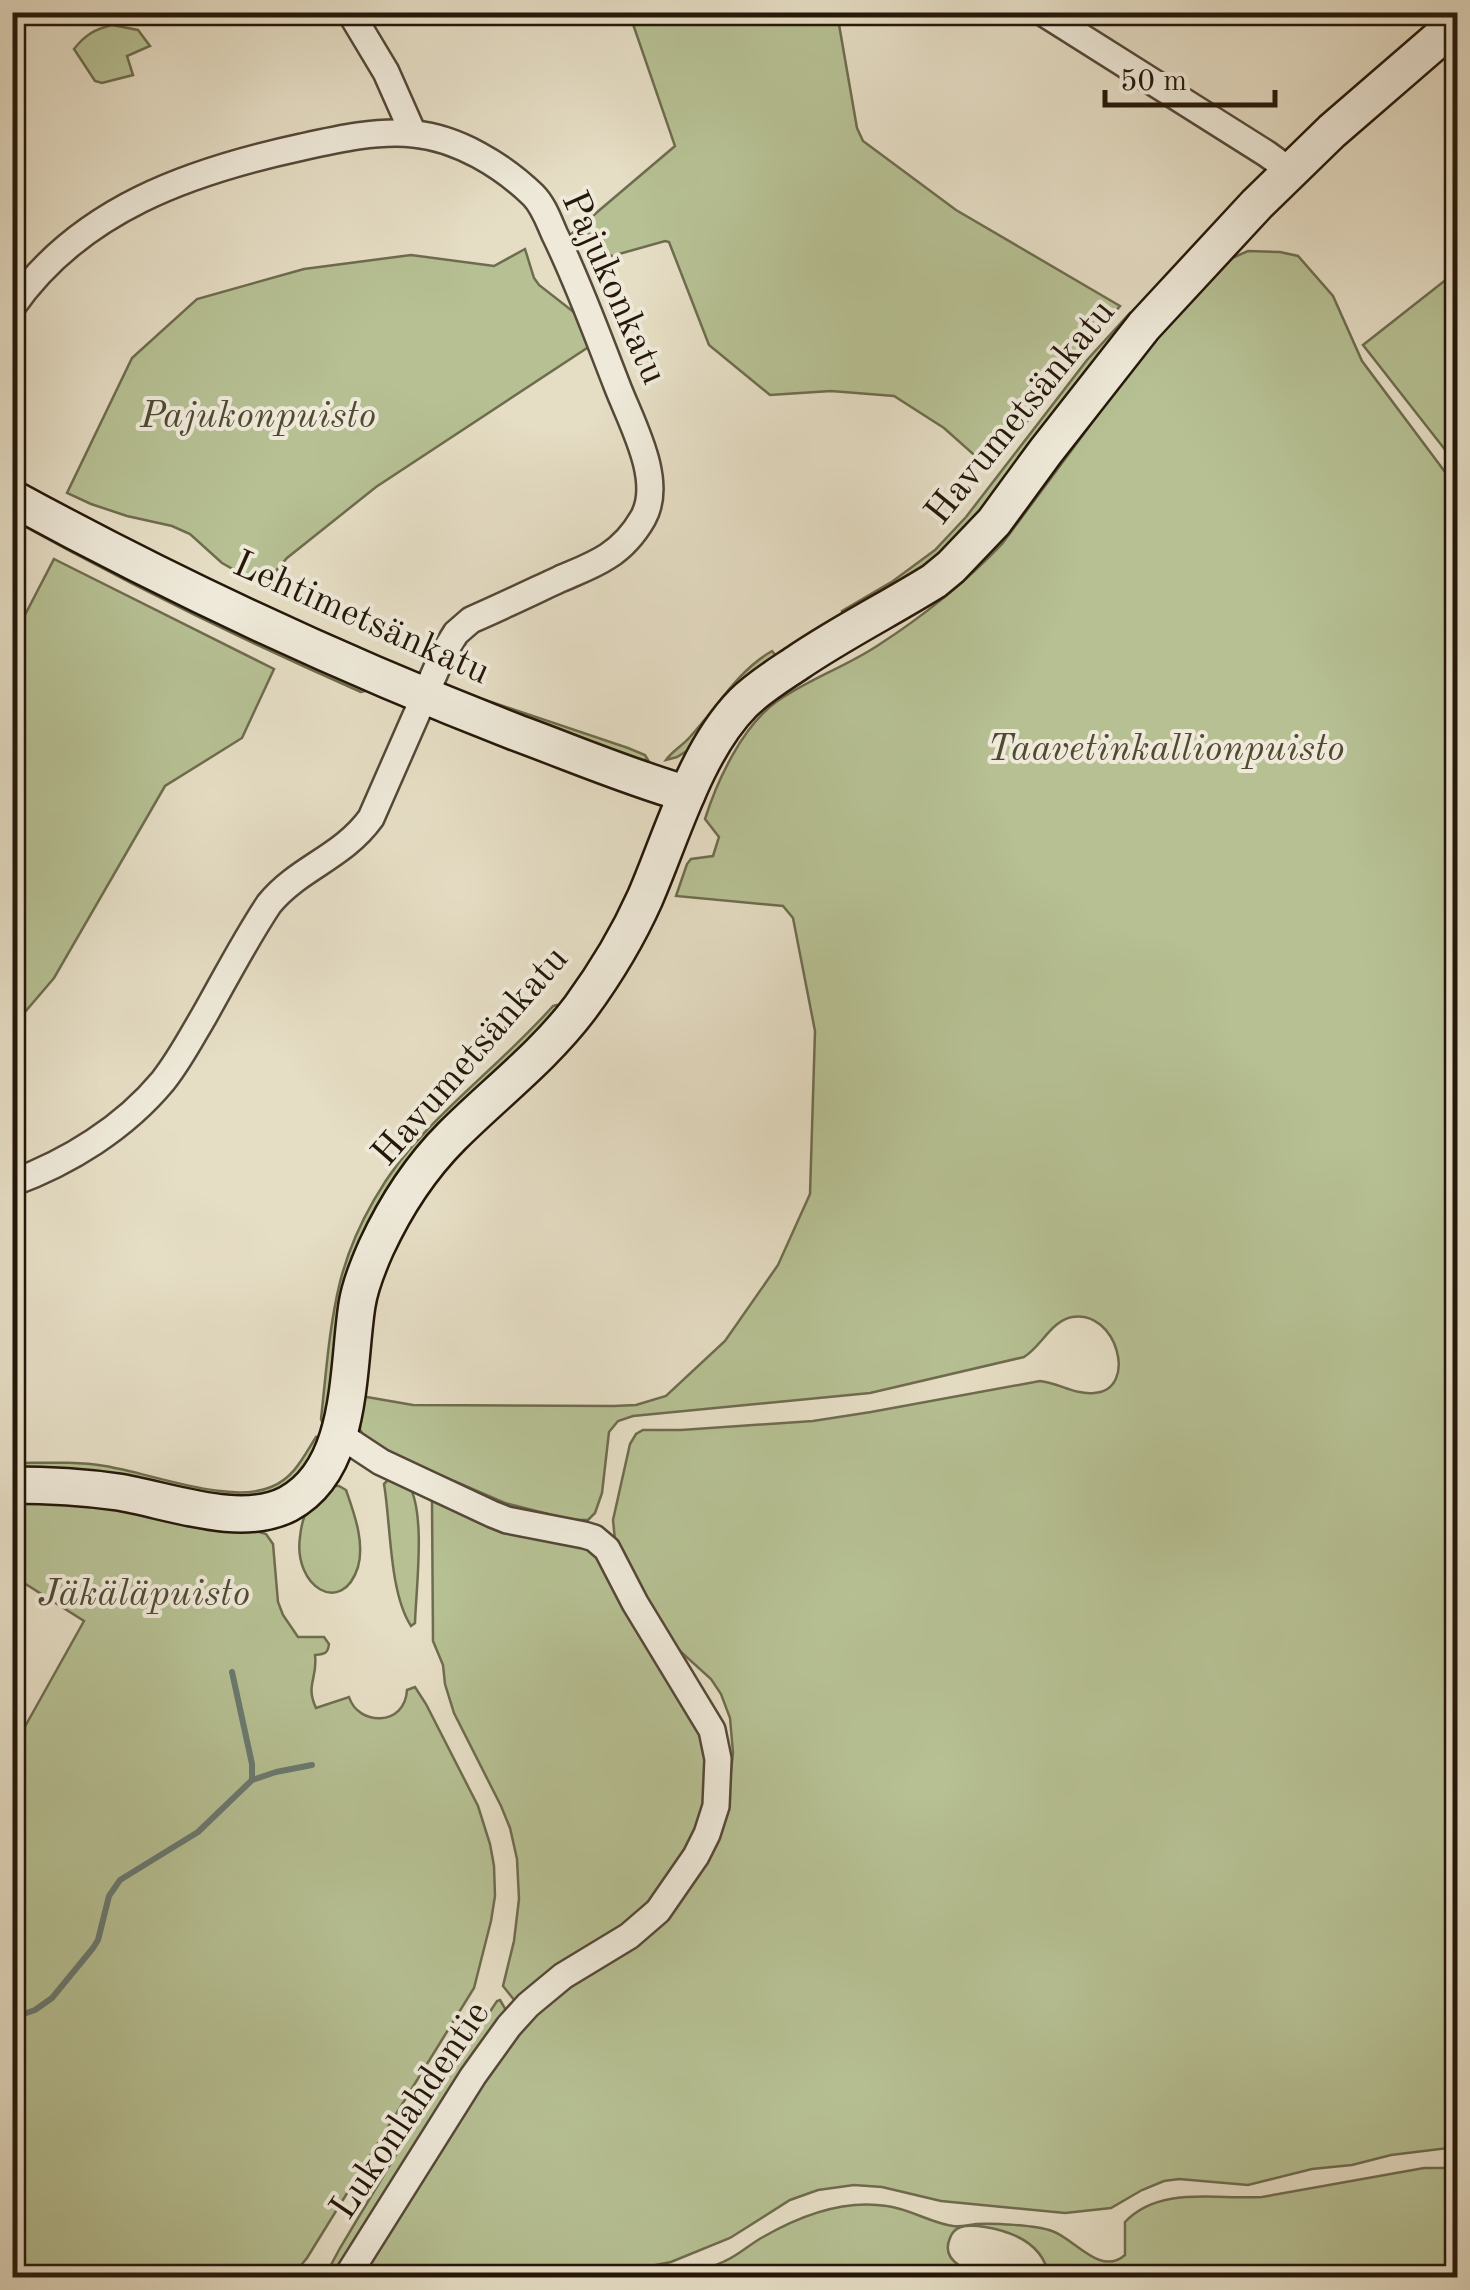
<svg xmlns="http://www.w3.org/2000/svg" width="1470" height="2290" viewBox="0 0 1470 2290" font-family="'Old Standard TT',serif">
<rect width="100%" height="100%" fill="#e5ddc4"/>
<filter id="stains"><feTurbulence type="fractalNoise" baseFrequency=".002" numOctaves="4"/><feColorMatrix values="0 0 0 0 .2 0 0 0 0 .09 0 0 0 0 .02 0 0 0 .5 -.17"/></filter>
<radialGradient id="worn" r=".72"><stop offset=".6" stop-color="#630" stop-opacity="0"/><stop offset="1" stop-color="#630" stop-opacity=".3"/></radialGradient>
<g fill="#b6c093" stroke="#6e6c4e" stroke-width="2.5">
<polygon points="626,13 837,13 857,128 863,141 956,210 1120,306 1066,369 991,470 944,428 894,396 831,391 770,395 709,345 669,242 665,241 612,256 604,252 603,237 595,234 569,236 675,146 633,24"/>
<path d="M112 25 138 30 150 46 127 56 133 75 102 83 95 81 74 49C85 35 95 29 112 25Z"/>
<polygon points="525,249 534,278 539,285 575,313 590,346 376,487 287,558 263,586 222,563 190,534 172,526 127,516 91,504 67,493 132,358 197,299 304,269 411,255 494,266"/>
<path d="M1248 251 1280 252 1298 256 1333 296 1362 361 1457 488V2147L1391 2155 1352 2165 1312 2169 1248 2185 1179 2179 1164 2181 1142 2190 1111 2208 1065 2213 941 2201 882 2187 854 2185 818 2190 790 2200 730 2238 671 2262 595 2277 356 2278 526 2013 633 1943 728 1797 733 1753 730 1718 721 1694 711 1679 671 1643 615 1540 613 1520 630 1444 636 1434 643 1430H681L813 1421 871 1412 1040 1381C1059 1383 1075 1395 1094 1393 1139 1390 1117 1309 1072 1317 1051 1321 1041 1347 1024 1357L870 1393 633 1416 618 1421 609 1432 602 1493 595 1513 588 1520H572L505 1503 370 1445 360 1430 361 1396 413 1405 614 1406 636 1405 666 1396 725 1341 778 1265 810 1194 815 1031 793 918 783 906 676 896 687 864 691 859 713 856 719 837 705 819C717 781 742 727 776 702 807 680 845 667 877 646 922 617 965 583 1002 544L1160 331 1230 259Z"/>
<polygon points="1457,271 1457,465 1363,345"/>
<polygon points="1130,313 1133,314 981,517 930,566 845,617 842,611 893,581 935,550 966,517 1087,360"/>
<path d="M12 512 369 690 361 692C242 640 126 583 13 520Z"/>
<polygon points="54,559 274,669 242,738 165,786 54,978 13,1026 13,638"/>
<path d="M772 651 777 657 690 749 677 757 666 760C672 751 682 746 689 738 717 708 736 672 772 651Z"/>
<polygon points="453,689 628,748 645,755 648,760 639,760 466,700"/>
<path d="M553 1006 557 1005 560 1008 421 1151 327 1425 323 1424 321 1419C326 1374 329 1327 340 1282 354 1227 387 1170 427 1130 468 1087 513 1051 553 1006Z"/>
<path d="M322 1436 323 1437 297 1480 253 1501 13 1471V1463C43 1463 74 1461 105 1466 150 1473 230 1505 271 1487 294 1478 304 1456 316 1437Z"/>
<path d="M389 1479 409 1485C426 1515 416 1588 415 1623L411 1626C389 1592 391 1525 384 1484Z"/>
<path d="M332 1486H339L346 1490C354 1513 365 1542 358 1567 342 1617 293 1587 300 1537 301 1527 303 1516 309 1508 314 1500 324 1493 332 1486Z"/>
<path d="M35 1497 239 1526 266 1534 273 1544 278 1602 283 1615 298 1637H324L329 1644C328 1654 324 1654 315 1655 318 1679 305 1684 316 1708L349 1697C358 1726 405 1727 407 1690L415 1687 426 1704 478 1806 490 1844 494 1866 495 1896 491 1921 474 1988 307 2258 291 2277H13V1748L84 1621 13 1576 12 1500Z"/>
<polygon points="432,1500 591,1548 603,1558 703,1726 708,1786 692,1848 654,1906 518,2001 515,2001 503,1986 514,1941 519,1899 517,1859 510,1828 501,1806 454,1713 445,1684 443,1665 433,1641"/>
<polygon points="500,2000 507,2012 340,2277 324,2278 340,2248 403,2143 497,2001"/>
<path d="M1424 2168H1457V2277H1049C1044 2245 1015 2232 985 2227 978 2226 968 2225 961 2227 955 2229 952 2232 950 2238 939 2263 971 2272 989 2277H674C690 2272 709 2269 725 2261 739 2255 750 2244 763 2237 801 2215 843 2199 887 2206 910 2209 931 2223 953 2226 961 2227 968 2225 976 2224 993 2223 1036 2225 1052 2231 1074 2238 1100 2277 1125 2255V2222C1160 2185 1217 2200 1262 2197Z"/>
</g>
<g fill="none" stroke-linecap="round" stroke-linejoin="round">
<g stroke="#697970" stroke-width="6">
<polyline points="252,1780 276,1772 312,1765"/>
<polyline points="12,2018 35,2010 52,1998 93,1948 98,1940 109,1896 120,1880 198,1832 252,1780 252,1764 232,1672"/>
<polyline points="12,2275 16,2278"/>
</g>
<g stroke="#554838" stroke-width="30">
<g id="street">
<polyline points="350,12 386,72 413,133"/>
<polyline points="1042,12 1267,154 1289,170"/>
<path d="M12 307C80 209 191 171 302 147 338 139 378 130 414 134 458 138 503 166 533 195 544 206 549 222 555 235 579 284 598 337 618 388 632 424 664 481 643 518 635 532 622 547 608 556 593 566 576 572 560 579 530 593 501 607 471 620L456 633 443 654 371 818C342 858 298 868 269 904 245 940 225 979 204 1016 191 1038 179 1061 163 1081 124 1128 69 1162 12 1183"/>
<polyline points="340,1435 381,1462 492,1514 507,1520 584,1535 594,1538 607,1549 635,1603 712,1730 718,1759 716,1806 707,1834 696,1856 658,1911 629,1936 563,1976 528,2005 509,2026 473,2076 346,2278"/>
</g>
</g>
<g stroke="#251709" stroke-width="40">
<g id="secondary">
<path d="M12 498C175 587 343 665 515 732 572 753 628 777 687 794"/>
<path d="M12 1485C48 1485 83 1487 118 1492 168 1500 240 1529 288 1504 354 1469 347 1368 357 1305 360 1285 368 1266 376 1248 395 1207 420 1168 452 1136 495 1093 543 1057 580 1008 605 974 628 936 645 898 672 836 695 752 743 703 759 687 779 675 797 663 841 633 889 609 934 581L951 567 994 522 1046 451 1144 326 1257 204 1332 131 1458 22"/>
</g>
</g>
<use href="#street" stroke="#eee9d9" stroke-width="25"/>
<use href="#secondary" stroke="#eee9d9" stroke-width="35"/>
</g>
<g text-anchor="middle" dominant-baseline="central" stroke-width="8" stroke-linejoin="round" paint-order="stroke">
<g font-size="38" fill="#251709" stroke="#eee9d9">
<text transform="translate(613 288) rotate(66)">Pajukonkatu</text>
<text transform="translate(1021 413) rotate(-51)">Havumetsänkatu</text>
<text transform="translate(361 619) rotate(24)">Lehtimetsänkatu</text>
<text transform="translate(471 1057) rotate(-49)">Havumetsänkatu</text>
<text transform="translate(411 2111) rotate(-56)">Lukonlahdentie</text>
</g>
<g font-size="38" font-style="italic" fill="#504a32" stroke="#eee9d9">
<text x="258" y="417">Pajukonpuisto</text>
<text x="1166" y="750">Taavetinkallionpuisto</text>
<text x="144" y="1595">Jäkäläpuisto</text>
</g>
</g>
<rect width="1470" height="2290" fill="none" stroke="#e5ddc4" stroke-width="50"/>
<rect x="15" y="15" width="1440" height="2260" fill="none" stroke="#251709" stroke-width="5"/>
<rect x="25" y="25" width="1420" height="2240" fill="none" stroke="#251709" stroke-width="2.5"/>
<path d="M1105 90v15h170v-15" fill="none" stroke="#251709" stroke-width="5"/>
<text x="1120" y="90" font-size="30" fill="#251709" stroke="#eee9d9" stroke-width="8" paint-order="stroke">50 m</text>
<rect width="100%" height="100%" filter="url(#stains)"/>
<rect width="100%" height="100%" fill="url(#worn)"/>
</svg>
